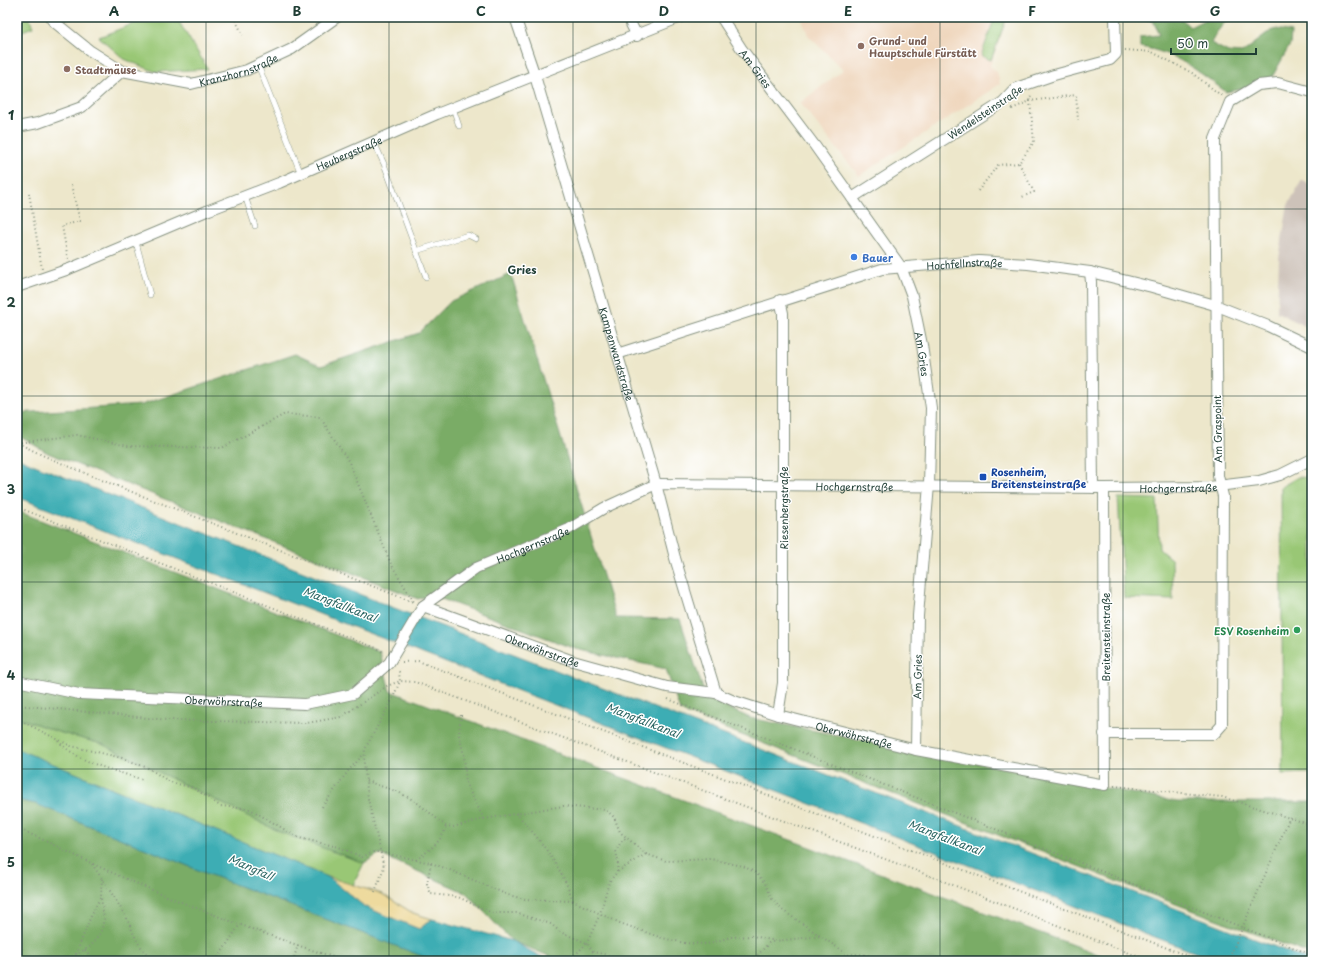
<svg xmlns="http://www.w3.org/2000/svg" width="1329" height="978" viewBox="0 0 1329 978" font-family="'Playpen Sans',sans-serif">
<rect width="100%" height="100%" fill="#fff"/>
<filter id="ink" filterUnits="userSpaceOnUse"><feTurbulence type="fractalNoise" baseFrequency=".025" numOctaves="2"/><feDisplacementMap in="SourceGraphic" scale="8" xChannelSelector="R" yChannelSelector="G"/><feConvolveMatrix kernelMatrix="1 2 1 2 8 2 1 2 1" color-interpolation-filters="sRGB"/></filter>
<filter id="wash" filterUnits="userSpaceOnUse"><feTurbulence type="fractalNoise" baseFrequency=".012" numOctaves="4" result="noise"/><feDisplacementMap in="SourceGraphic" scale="16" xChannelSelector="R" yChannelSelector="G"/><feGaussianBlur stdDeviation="0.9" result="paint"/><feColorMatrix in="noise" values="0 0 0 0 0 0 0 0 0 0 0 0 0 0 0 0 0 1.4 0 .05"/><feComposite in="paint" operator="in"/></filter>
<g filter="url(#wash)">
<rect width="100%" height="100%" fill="#ede7cb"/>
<polygon fill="#efd6bc" points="801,17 1008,17 990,66 997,72 1000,84 859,176 800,103 843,70 808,35"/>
<polygon fill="#cdc2b9" points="1302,180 1312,186 1312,330 1277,312 1279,258 1288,205"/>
<g fill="#99c775" stroke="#5c8254">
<polygon points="17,17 29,17 33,27 17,33"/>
<polygon points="151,17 176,17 208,69 156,72 124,59 99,37"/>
<polygon points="995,17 1007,17 991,60 981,56"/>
<polygon points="1298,477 1312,478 1312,773 1283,774 1281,487"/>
<polygon points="1118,498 1157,499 1159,549 1172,560 1173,600 1124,598"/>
<polygon points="17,717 58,732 102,744 280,832 364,863 353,885 328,877 17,749"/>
</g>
<g fill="#7aac66" stroke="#4c744d">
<path d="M1142 17H1182L1181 19 1190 27 1210 17H1229L1217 32 1211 43 1228 52 1242 53 1271 31 1277 29 1291 32 1290 45 1271 79 1243 89 1226 92C1198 71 1175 52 1140 47V37L1159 35 1154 22Z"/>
<polygon points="511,274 616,618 680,619 706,698 750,718 1177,802 1312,802 1312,955 1160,898 680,711 666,669 576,649 431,595 418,599 48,453 17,435 17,413 141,405 295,354 321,366 419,333 451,301"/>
<polygon points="17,511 380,652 390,691 1116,961 561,961 512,941 466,893 379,854 364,863 280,832 102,744 58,732 17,717"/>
<polygon points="17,800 36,804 203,872 435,961 17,961"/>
</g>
<polygon fill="#eeda9e" stroke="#868c69" points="328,877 382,894 413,913 432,919 419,929 365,907"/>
<g fill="#3cadb4" stroke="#2e7574">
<polygon points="17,457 32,464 389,606 1312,961 1217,961 17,497"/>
<polygon points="17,749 328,877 365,907 419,929 432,919 512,941 549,961 435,961 203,872 36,804 17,800"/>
</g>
</g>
<g filter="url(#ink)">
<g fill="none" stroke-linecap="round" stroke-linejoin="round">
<g stroke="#869280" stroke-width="6">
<g id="service">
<polyline points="258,65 301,174"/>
<polyline points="453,108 459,126"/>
<polyline points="374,142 384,164 426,277"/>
<polyline points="245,196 255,226"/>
<polyline points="136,242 150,295"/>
<polyline points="416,251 468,235 476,239"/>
</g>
</g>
<g stroke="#869280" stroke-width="12">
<g id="minor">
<path id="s1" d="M50 17 53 21 89 50 122 71 191 84 247 70 292 49 337 17"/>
<path id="s2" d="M515 17 535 76 656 484 675 558 716 693"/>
<polyline points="631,17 631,24 637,36"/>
<path id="s3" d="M721 17 741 48 815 146 901 267 912 296 922 345 931 408 929 485 918 616 916 750"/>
<polyline points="17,127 38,123 82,107 122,71"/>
<polyline points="852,198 1003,102 1016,88 1054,75 1110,60 1116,54 1115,17"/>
<polyline points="1090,272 1091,282 1093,488"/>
<path id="s4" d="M17 287 69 269 209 210 279 183 437 114 681 17"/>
<path id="s5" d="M617 354 882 269 979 261 1028 264 1090 272 1152 287 1215 305 1268 326 1312 347"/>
<path id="s6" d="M423 606 573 661 667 687 716 693 734 701 778 715 916 750 1105 785 1104 488"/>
<path id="s7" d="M17 681 79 694 305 704 353 694 389 663 423 606 476 568 569 529 604 508 656 484 1104 488 1209 487 1259 481 1280 475 1312 459"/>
<polyline points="778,715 783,683 783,313 780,300"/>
<polyline points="1104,734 1214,734 1222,725 1223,496 1218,476 1215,139 1230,102 1258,85 1278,83 1312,92"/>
</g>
</g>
<g stroke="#869280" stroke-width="2" stroke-dasharray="1 3" stroke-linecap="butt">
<polyline points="234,17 243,35"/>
<polyline points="1125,50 1152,52 1192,73 1222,96"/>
<polyline points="1012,109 1030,101 1031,94"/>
<polyline points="1019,163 1034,192 1022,197"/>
<polyline points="978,191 998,165 1019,163 1034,142 1030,101 1076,95 1078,120"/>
<polyline points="29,193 42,269"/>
<polyline points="68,259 62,226 80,221 71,185"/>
<polyline points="17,443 77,435 128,446 222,448 285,414 320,417 349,462 391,564 414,602"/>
<polyline points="18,443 42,455 99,479 413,602"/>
<polyline points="17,507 381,650 383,653"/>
<polyline points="402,662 418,661 1201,961"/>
<polyline points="668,699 1312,955"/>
<polyline points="17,705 168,720 307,723 341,717 387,686 400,681 415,682 922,873 1150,961"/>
<polyline points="461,715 459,735 464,755 466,784 484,819"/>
<polyline points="17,719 71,746 122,758 148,768 170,782 194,788 220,806 250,809 299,838 339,847 362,857 373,852 380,852 431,863 427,884 431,894 458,897 492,913 516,913 551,924 560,932 587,943 593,952 613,956 624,961"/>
<path d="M58 741C82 765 112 769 143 780"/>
<polyline points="366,781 398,792 415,801 446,826 453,827 484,819 563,806 606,810 614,817 620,832 646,854 666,861 710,859 743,866 756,873 765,883 772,899 782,910 841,950 853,961"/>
<polyline points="1114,786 1222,797 1312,825"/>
<polyline points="322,807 349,770 364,754"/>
<path d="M516 813C539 838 563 869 573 901"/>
<path d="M17 828C42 839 66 851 91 863 173 901 259 933 345 961"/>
<path d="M416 860C429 850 442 842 446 826"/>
<polyline points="431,863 450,870 508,895 525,899 573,901 620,923 662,938 685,943 707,944 731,937 753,936 776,941 821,936"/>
<path d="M92 864C103 880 113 895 123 912 135 932 134 945 155 961"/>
<polyline points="617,872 618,862 616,851 621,842 626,838"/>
<polyline points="375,892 384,867 368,799 364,763 365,749 393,698 400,681 399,672 397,670"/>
<polyline points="85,950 95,961"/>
<polyline points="76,954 91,916 100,898"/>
<polyline points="65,961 91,946 101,932 104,919 101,897 102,879"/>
<polyline points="216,961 240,924"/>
<polyline points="293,961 298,945"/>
<polyline points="569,961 587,943 600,914 609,882 617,872 646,854"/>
<polyline points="752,961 769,943 775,941"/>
<path d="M847 961 846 955C860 953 870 955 883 961"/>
<path d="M930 961C943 957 962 953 974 961"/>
<polyline points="1228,961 1290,817"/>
</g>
<use href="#service" stroke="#fff" stroke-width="5"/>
<use href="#minor" stroke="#fff" stroke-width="10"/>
</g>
</g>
<path fill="none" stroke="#1f3d34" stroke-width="1" stroke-opacity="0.55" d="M206 17V961M389 17V961M573 17V961M756 17V961M940 17V961M1123 17V961M17 209H1312M17 396H1312M17 582H1312M17 769H1312"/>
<g fill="#8d6e63" stroke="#fff" stroke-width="1.5">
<circle cx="861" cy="46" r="4"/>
<circle cx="67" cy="69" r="4"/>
</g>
<circle fill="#3f7fe0" stroke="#fff" stroke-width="1.5" cx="854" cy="257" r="4"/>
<rect fill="#1a4fb4" stroke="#fff" stroke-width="1.5" x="979" y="473" width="8" height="8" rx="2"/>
<circle fill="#2e9e5b" stroke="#fff" stroke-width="1.5" cx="1297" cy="630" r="4"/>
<g text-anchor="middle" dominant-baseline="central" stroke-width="3" stroke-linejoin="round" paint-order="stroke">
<g font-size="10" font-weight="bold" fill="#785e54" stroke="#fff" text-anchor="start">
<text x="869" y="40">Grund- und<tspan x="869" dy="12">Hauptschule Fürstätt</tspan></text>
<text x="75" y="69">Stadtmäuse</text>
</g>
<g font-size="10" fill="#1f3d34" stroke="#fff">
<text stroke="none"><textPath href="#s3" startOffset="62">Am Gries</textPath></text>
<text stroke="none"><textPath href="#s1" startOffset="210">Kranzhornstraße</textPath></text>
<text transform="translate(985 112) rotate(-34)">Wendelsteinstraße</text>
<text stroke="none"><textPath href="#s4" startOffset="358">Heubergstraße</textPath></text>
<text stroke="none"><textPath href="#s5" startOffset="361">Hochfellnstraße</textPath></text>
<text stroke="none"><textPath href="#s2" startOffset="352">Kampenwandstraße</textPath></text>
<text stroke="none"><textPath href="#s3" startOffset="398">Am Gries</textPath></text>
<text transform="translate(1217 429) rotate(-91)">Am Graspoint</text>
<text stroke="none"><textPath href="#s7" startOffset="915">Hochgernstraße</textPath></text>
<text stroke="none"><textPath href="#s7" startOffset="1239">Hochgernstraße</textPath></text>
<text transform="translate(783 508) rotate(-90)">Riesenbergstraße</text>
<text stroke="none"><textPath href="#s7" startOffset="579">Hochgernstraße</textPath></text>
<text transform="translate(1105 637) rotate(-90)">Breitensteinstraße</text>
<text stroke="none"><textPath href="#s6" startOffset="127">Oberwöhrstraße</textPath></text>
<text transform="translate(917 677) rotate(-89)">Am Gries</text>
<text stroke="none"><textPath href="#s7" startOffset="208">Oberwöhrstraße</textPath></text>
<text stroke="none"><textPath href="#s6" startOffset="451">Oberwöhrstraße</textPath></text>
</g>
<g font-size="10" font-weight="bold" fill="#366cbe" stroke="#fff" text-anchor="start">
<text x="862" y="257">Bauer</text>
</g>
<g font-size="10" font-weight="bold" fill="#164399" stroke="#fff" text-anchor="start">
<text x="991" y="471">Rosenheim,<tspan x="991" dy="12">Breitensteinstraße</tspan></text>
</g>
<g font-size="10" font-weight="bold" fill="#27864d" stroke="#fff" text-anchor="end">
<text x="1289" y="630">ESV Rosenheim</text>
</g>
<g font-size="11" font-weight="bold" fill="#1f3d34" stroke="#fff">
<text x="522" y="269">Gries</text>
</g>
<g font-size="11" font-style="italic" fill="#296461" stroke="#fff">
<text transform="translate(340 604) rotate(21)">Mangfallkanal</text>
<text transform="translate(643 720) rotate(21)">Mangfallkanal</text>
<text transform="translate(945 837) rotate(21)">Mangfallkanal</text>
<text transform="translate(251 867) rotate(24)">Mangfall</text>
</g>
</g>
<rect width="1329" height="978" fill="none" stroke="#fff" stroke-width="44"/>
<path d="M1171 48v6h85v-6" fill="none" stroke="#1f3d34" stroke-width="2"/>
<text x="1177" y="48" font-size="12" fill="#1f3d34" stroke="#ffffff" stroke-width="3" paint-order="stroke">50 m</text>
<rect x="22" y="22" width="1285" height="934" fill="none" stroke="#1f3d34" stroke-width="1.5"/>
<g font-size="13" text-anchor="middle" font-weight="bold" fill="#1f3d34">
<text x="114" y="16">A</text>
<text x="297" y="16">B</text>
<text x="481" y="16">C</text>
<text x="664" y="16">D</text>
<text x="848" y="16">E</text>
<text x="1032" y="16">F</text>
<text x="1215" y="16">G</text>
<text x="11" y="120">1</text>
<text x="11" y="307">2</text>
<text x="11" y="494">3</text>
<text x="11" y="680">4</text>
<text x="11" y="867">5</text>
</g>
</svg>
